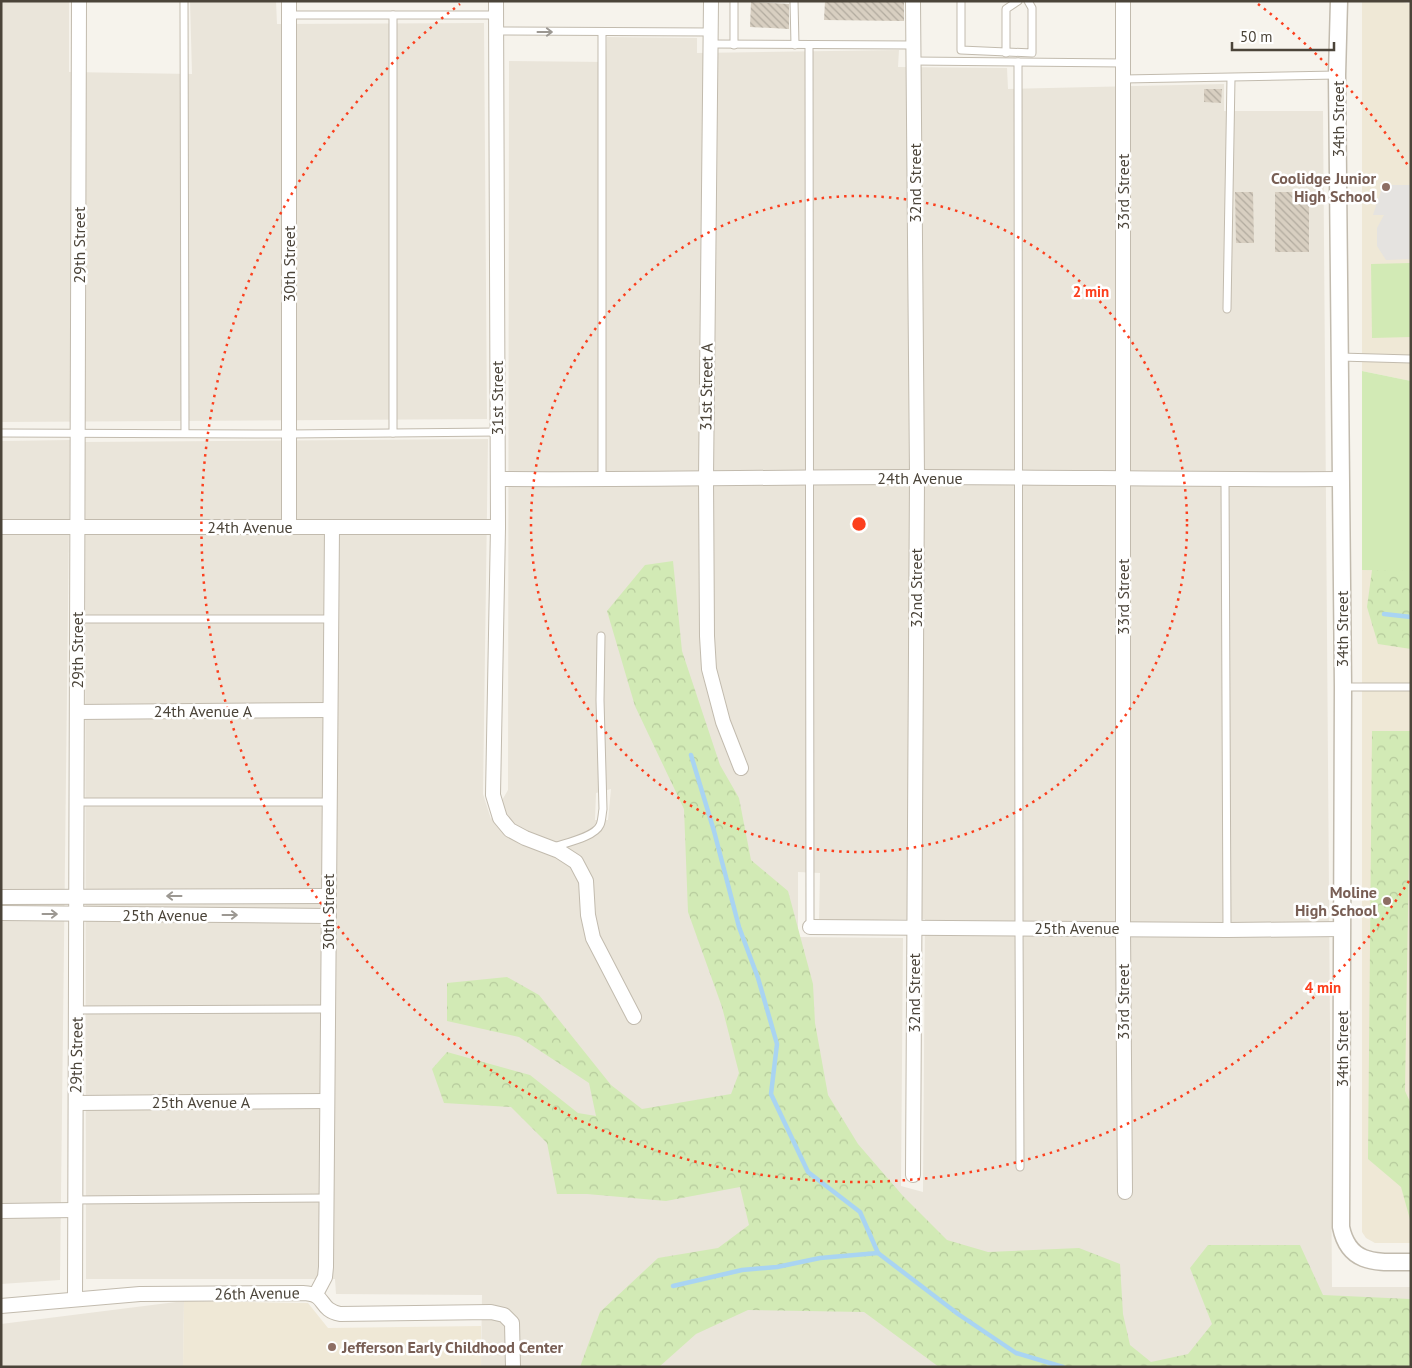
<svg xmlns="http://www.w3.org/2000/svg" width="1412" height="1368" viewBox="0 0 1412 1368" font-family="'PT Sans',sans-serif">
<defs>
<pattern id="forest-crowns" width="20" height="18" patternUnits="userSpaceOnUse" patternTransform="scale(1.25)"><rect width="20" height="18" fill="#d2eab5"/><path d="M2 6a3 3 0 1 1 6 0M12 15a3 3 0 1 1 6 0" fill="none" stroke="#b6ca9c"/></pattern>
<pattern id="building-back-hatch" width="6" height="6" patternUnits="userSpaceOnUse" patternTransform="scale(1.25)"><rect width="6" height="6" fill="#d8cfc1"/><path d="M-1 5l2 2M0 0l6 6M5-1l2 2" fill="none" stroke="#b1aa9e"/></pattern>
</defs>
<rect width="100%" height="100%" fill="#f6f3ec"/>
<g fill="#eae5da" fill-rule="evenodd">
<polygon points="1,1 69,1 69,72 192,74 190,1 276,1 277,24 484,23 487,419 1,422"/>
<path d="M607 37 697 38V53L899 50 898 67 1007 68 1008 89 1224 84V111H1323L1332 1287H1411V1367H481L482 1295 336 1294 335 1279H86L85 442 488 439 483 794 491 819 508 790 509 61 606 62ZM611 789 608 820H595L596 793ZM798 872 820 873 819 921 925 919 923 1192 901 1186 903 938 798 937Z"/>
<polygon points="70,440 60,1280 1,1284 1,441"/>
<polygon points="184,1301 183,1367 1,1367 1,1324"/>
</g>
<g fill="#efe8d6">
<polygon points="1362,1 1399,1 1411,4 1411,381 1362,371"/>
<polygon points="1362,570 1411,571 1411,1243 1375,1243 1366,1238 1362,1232"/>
<polygon points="184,1301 308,1303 328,1328 481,1326 481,1367 183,1367"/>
</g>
<g fill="url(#forest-crowns)">
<polygon points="1411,539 1411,649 1378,644 1367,607 1375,548"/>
<polygon points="673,561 682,651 720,765 739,798 751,860 788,891 813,984 815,1023 828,1095 858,1144 903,1196 947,1240 988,1252 1079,1248 1120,1264 1123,1314 1130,1345 1151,1362 1188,1354 1212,1324 1190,1268 1208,1245 1300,1245 1323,1295 1410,1299 1411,1367 939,1367 864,1312 748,1310 696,1334 659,1367 580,1367 600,1312 658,1258 718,1248 749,1225 740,1187 666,1201 587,1194 557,1194 547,1143 511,1107 444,1103 432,1069 447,1052 530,1075 578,1113 596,1116 589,1083 519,1037 447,1021 447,983 507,977 539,995 611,1085 642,1109 731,1094 739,1073 722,1007 688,912 684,809 635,706 607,611 645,565"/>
<polygon points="1372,731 1411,731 1405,1091 1411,1104 1411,1223 1401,1187 1368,1159"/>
</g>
<g fill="#d2eab5">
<polygon points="1411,263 1411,337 1372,338 1371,264"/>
<polygon points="1362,371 1411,381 1411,571 1362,570"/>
</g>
<polygon fill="#e5e3e0" points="1383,185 1411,185 1411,259 1386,260 1377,246 1377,228 1384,215 1373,215"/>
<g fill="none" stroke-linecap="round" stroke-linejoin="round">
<g stroke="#a9d4f2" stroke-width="4.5">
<polyline points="1384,614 1411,617"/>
<polyline points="691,755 714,831 739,927 758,978 777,1044 771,1094 808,1172 860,1212 878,1253 958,1314 1016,1353 1063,1367"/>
<polyline points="673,1286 742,1270 777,1267 820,1258 878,1253"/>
</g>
</g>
<g fill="url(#building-back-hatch)">
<polygon points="825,1 904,1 904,21 824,20"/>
<polygon points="751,2 789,4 789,29 750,27"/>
<polygon points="1204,89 1222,89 1221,103 1204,102"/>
<polygon points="1235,192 1253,192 1254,243 1236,243"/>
<rect x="1275" y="192" width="34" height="60"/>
</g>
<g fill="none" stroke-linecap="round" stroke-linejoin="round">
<g stroke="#c2bbae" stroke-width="9">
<g id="service">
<polyline points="184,1 185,433"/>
<polyline points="734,1 734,45"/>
<polyline points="794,1 795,45"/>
<polyline points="961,1 961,50 1032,53 1032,8 1028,1"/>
<polyline points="289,15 496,15"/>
<polyline points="393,15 393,433"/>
<polyline points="496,31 710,32"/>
<polyline points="602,32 602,480"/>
<polyline points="710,44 913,45"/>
<polyline points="809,45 810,927"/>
<polyline points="1006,53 1006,9 1018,1"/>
<polyline points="914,61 1124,63"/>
<polyline points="1018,62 1019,928 1020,1167"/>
<polyline points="1124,79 1337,75"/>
<polyline points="1227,309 1231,78"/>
<polyline points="1340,357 1411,359"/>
<polyline points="1,433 289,434 497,432"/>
<polyline points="1225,480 1227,930"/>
<polyline points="77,619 330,619"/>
<polyline points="1344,687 1411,687"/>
<polyline points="77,802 329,802"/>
<path d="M554 847C565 843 595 837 600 825 602 821 602 814 603 809L600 700 601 636"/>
<polyline points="76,1010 328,1009"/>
<polyline points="75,1200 326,1198"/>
</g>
</g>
<g stroke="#c2bbae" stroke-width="16">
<g id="minor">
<polyline points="496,1 498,527 493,795 500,818 510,830 525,838 559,851 576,862 586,881 588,915 593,938 634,1017"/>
<polyline points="711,1 706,478 707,636 709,669 718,703 723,722 741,768"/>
<polyline points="1123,1 1123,929 1125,1192"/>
<path d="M498 479C638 480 778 477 918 477 1059 477 1200 480 1341 479"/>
<polyline points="289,526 289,1"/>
<polyline points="1,527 498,527"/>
<polyline points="77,712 329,710"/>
<polyline points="1,897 328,896"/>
<polyline points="1,913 328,916"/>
<polyline points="810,927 1227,930 1343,929"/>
<polyline points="76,1103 326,1101"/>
<polyline points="913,1175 917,477 913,1"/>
<polyline points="1,1211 75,1210"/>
<polyline points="316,1294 325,1277 326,1267 332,527"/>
<polyline points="75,1299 79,1"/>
<path d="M1 1306 140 1294 303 1293C328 1294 317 1309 340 1314L491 1312 504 1315 512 1323 513 1367"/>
</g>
</g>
<g stroke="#c2bbae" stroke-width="19">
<path id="tertiary" d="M1339 1 1337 75 1343 687 1341 1227C1349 1266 1378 1262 1411 1262"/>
</g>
<use href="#service" stroke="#fff" stroke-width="7"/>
<use href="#minor" stroke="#fff" stroke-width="14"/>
<use href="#tertiary" stroke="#fff" stroke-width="16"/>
</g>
<defs><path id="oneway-shaft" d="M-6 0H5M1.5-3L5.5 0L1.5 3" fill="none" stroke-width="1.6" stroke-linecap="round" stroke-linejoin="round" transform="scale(1.25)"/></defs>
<g stroke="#9c9892">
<use href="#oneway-shaft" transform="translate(545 32)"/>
<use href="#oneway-shaft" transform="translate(174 896) rotate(180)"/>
<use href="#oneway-shaft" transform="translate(50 914)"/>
<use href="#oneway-shaft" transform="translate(230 915)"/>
</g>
<g fill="none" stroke="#fc3f1d" stroke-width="2.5" stroke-dasharray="2.5 5">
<circle cx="859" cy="524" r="328"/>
<path d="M1409 881A656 656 0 1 1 460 4M1258 4A656 656 0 0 1 1409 167"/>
</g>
<g fill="#8d6e63" stroke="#fff" stroke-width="2">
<circle cx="1386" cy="187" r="5"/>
<circle cx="1387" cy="901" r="5"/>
<circle cx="332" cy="1347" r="5"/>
</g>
<g text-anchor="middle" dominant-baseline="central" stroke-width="5" stroke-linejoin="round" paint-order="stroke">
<g font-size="16" fill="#4b4439" stroke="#fff">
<text transform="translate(1338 119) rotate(-90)">34th Street</text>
<text transform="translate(915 183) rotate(-90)">32nd Street</text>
<text transform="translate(1123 192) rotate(-90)">33rd Street</text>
<text transform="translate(79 245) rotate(-90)">29th Street</text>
<text transform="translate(289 264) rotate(-90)">30th Street</text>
<text transform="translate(706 387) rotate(-89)">31st Street A</text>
<text transform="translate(497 398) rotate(-90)">31st Street</text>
<text x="920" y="478">24th Avenue</text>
<text x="250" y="527">24th Avenue</text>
<text transform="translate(916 588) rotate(-90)">32nd Street</text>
<text transform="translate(1123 597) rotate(-90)">33rd Street</text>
<text transform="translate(1342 629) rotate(-90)">34th Street</text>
<text transform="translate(77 650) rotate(-90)">29th Street</text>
<text x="203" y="711">24th Avenue A</text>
<text transform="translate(328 912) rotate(-90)">30th Street</text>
<text x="165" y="915">25th Avenue</text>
<text x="1077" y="928">25th Avenue</text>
<text transform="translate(914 993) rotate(-90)">32nd Street</text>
<text transform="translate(1123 1002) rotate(-90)">33rd Street</text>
<text transform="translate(1342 1049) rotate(-90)">34th Street</text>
<text transform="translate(76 1055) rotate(-89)">29th Street</text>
<text x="201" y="1102">25th Avenue A</text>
<text transform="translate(257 1293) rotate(-1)">26th Avenue</text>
</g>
<g font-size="16" font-weight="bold" fill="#785e54" stroke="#fff" text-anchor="end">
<text x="1376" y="178">Coolidge Junior<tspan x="1376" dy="18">High School</tspan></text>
<text x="1377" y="892">Moline<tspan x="1377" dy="18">High School</tspan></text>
<text x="342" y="1347" text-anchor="start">Jefferson Early Childhood Center</text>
</g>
</g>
<circle cx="859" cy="524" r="8" fill="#fc3f1d" stroke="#fff" stroke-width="2.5"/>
<g font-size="15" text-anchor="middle" font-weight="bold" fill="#fc3f1d" stroke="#fff" stroke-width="5" stroke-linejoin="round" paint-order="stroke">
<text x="1091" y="297">2 min</text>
<text x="1323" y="993">4 min</text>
</g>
<rect width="1412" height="1368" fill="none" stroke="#4b4439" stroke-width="5"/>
<path d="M1232 42v8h102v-8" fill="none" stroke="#4b4439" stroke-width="2.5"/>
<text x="1240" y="42" font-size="15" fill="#4b4439" stroke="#ffffff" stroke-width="4" paint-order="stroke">50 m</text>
</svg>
